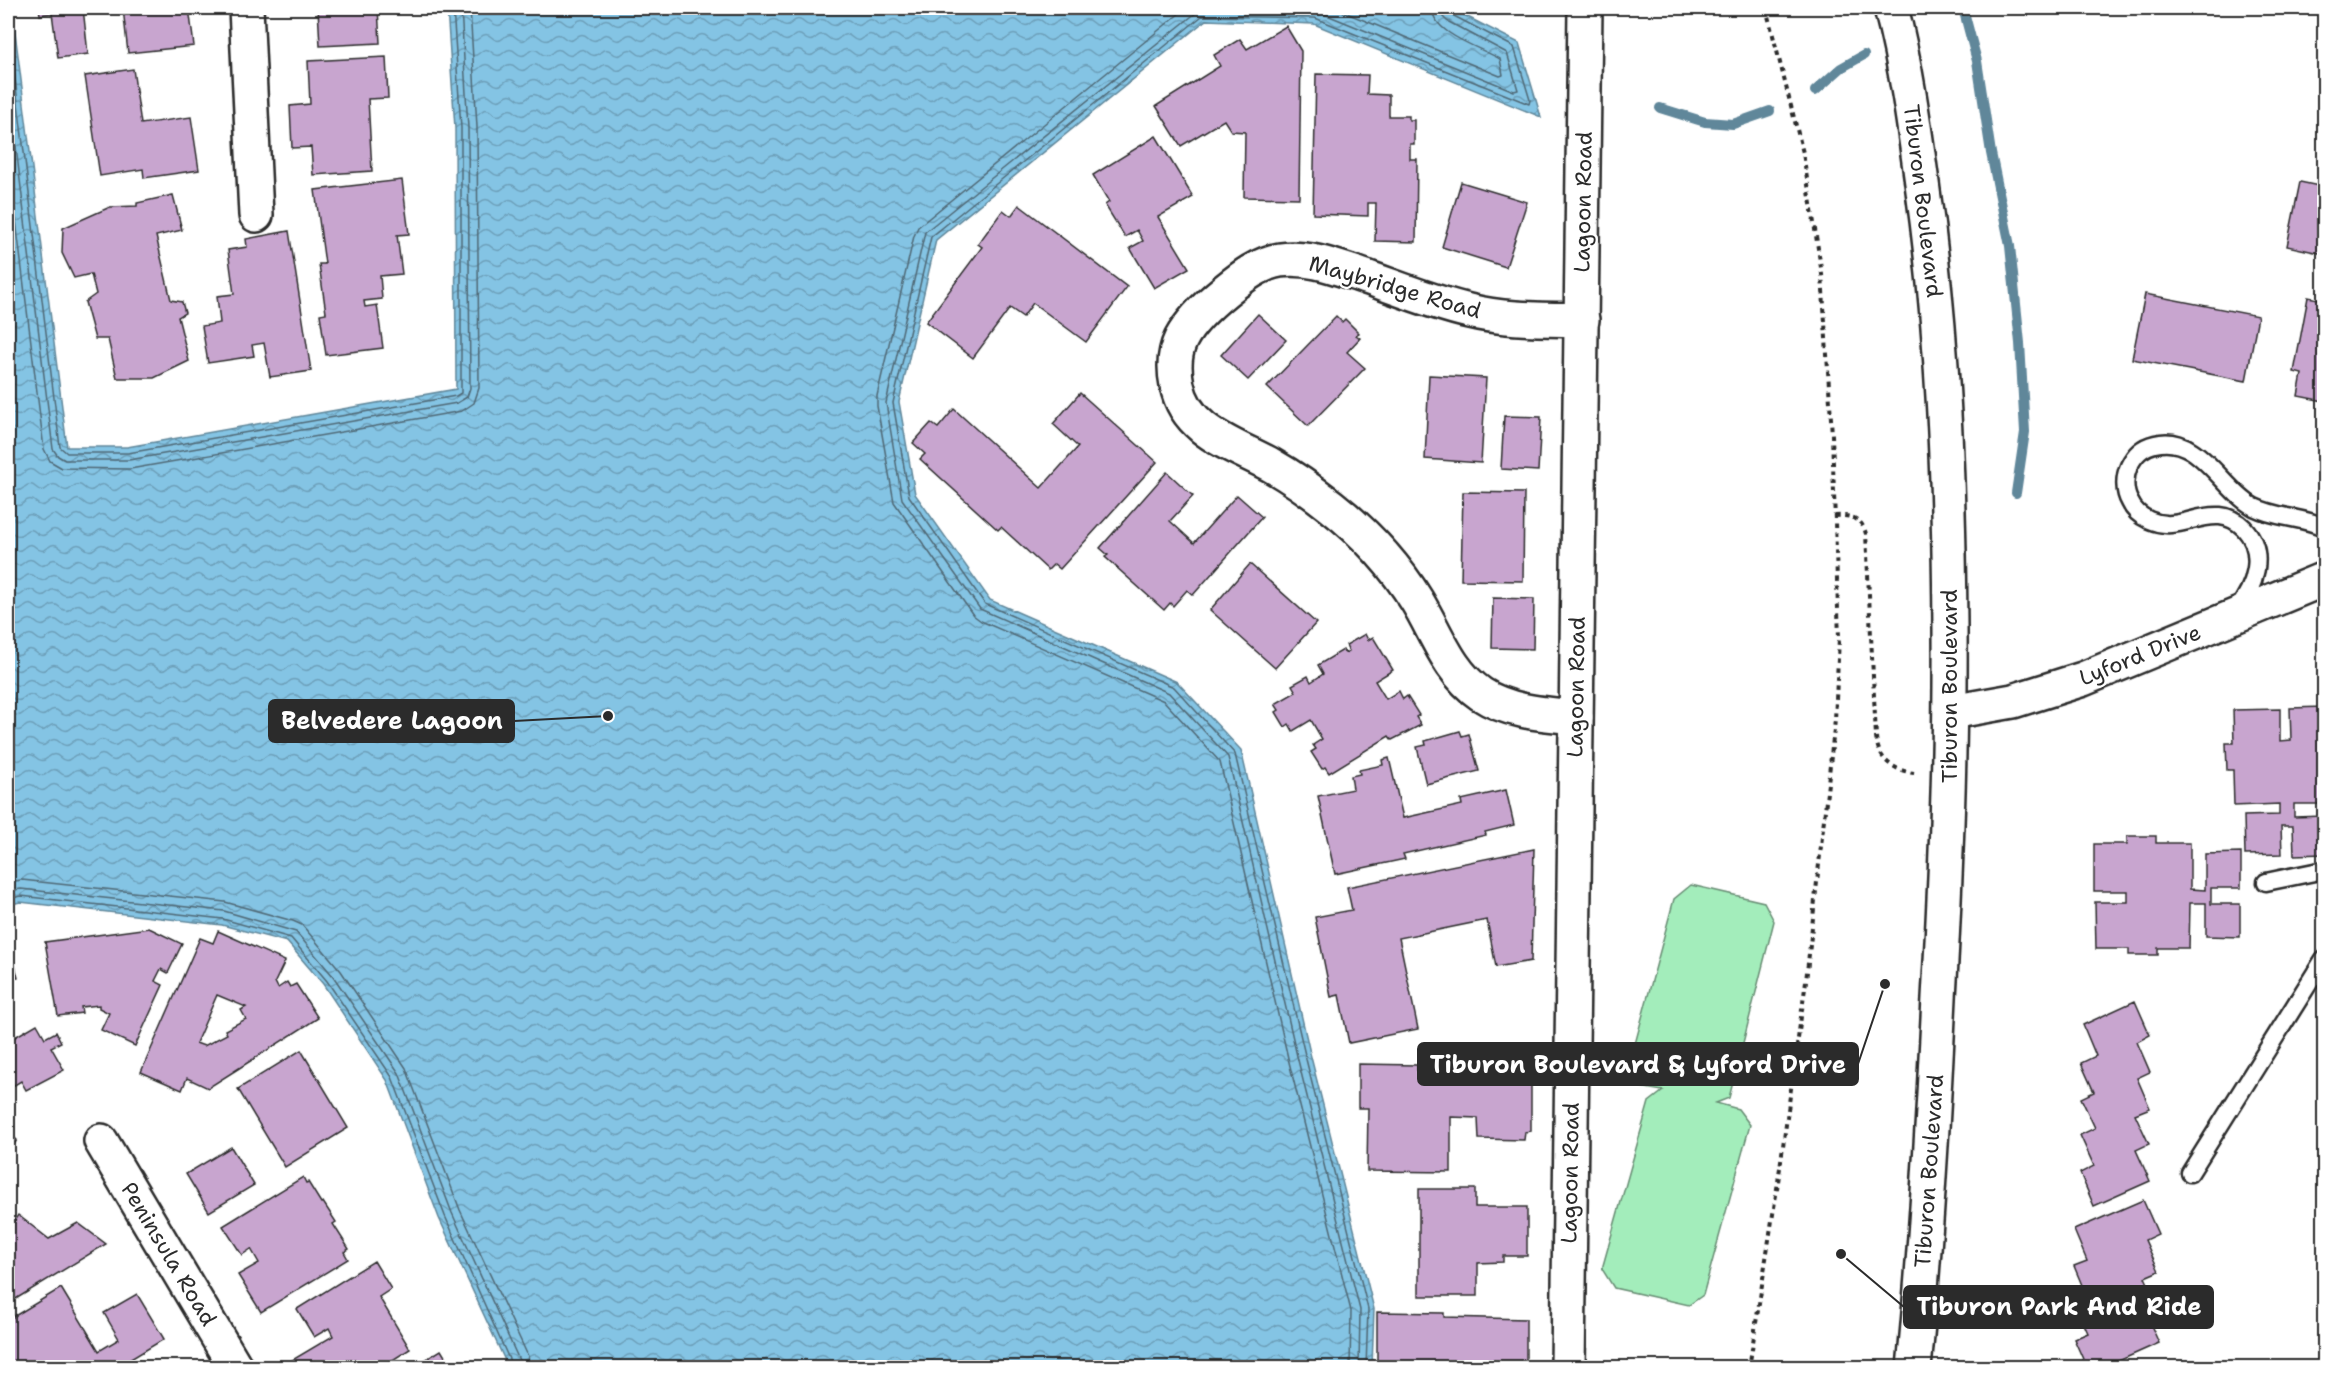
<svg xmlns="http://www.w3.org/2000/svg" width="2332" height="1375" viewBox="0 0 2332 1375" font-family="'Shantell Sans',sans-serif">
<defs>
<pattern id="water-waves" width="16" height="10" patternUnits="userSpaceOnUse" patternTransform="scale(1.5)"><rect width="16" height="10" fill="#84c4e4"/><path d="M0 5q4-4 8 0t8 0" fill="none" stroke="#6c9fb9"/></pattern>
</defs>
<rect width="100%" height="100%" fill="#fff"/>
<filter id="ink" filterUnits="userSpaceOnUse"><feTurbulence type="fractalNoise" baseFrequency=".0167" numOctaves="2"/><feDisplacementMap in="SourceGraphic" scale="12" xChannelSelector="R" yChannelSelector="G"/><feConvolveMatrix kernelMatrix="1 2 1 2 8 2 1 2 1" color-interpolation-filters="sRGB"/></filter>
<g filter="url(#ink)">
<polygon fill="#a3edbb" stroke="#678c73" stroke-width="1.5" points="1691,885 1764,902 1774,921 1729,1098 1716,1103 1738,1109 1750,1125 1703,1295 1689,1305 1614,1288 1602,1269 1649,1102 1663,1091 1640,1087 1628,1070 1674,899"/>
<polygon fill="url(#water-waves)" stroke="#60879a" stroke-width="1.5" points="8,8 12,8 67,447 127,447 456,389 455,128 447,8 1450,8 1519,43 1541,117 1314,24 1206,20 936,240 899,402 915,494 990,600 1177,682 1241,750 1310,1053 1374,1309 1372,1367 508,1367 439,1218 387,1080 323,984 287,942 222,925 20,902 8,905"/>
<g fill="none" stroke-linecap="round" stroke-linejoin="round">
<g stroke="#4f6875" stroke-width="1.5">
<polyline points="1186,8 918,227 914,236 877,396 877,406 894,502 973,615 981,621 1164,701 1220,762 1288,1058 1351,1311 1350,1368"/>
<polyline points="1202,8 925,232 886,403 902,499 980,609 1169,693 1228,757 1297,1056 1360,1310 1359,1368"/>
<polyline points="1231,8 1317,11 1514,91 1518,90 1507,53 1447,21 1442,16 1441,8"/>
<path d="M1334 8 1500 76 1503 75 1500 59C1479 47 1433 34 1432 8"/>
<polyline points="8,21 60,447 67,453 128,453 456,396 461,393 461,128 453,8"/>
<polyline points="8,82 53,449 58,456 65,460 129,460 457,403 467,397 470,388 468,128 461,8"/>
<polyline points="8,155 44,449 50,461 62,468 130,469 462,411 474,403 479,388 477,127 470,8"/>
<polyline points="8,882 22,880 225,902 293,921 302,925 341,971 406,1068 460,1210 528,1356 530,1368"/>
<polyline points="8,891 21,889 224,911 296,932 333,976 399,1073 452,1213 519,1360 521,1368"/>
<polyline points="8,899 21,896 223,919 291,938 327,981 392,1077 445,1216 513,1368"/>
<polyline points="1366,1368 1368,1309 1305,1055 1235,754 1174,687 985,604 909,496 893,403 931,237 1202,16 1315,18 1529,104 1530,100 1514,47 1452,15 1449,8"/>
</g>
<g stroke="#60879a" stroke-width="10">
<polyline points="1963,8 1977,61 1991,153 2010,246 2020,343 2025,432 2016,493"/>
<polyline points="1939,10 1941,8"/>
<polyline points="1815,91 1841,68 1864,55"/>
<polyline points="1660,108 1705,122 1733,124 1770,111"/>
</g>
</g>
<g fill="#c8a5cf" stroke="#2b2b2b" stroke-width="1.5" fill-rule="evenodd">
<polygon points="39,8 83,8 88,54 58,58 52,13 40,15"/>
<polygon points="123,8 189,8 194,46 128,53"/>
<polygon points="318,8 378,8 380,43 320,46"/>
<polygon points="1286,26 1301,51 1299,198 1244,197 1245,132 1231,131 1224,120 1181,146 1156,106 1220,66 1214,55 1240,39 1247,49"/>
<polygon points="386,57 388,98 368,99 372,171 313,175 311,147 292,148 290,106 310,104 308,61"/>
<polygon points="133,69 141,124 191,117 199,170 144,178 143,169 100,176 85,76"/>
<polygon points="1316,74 1368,75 1367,94 1389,95 1389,116 1409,116 1409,120 1414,120 1414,144 1410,144 1410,159 1417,159 1416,242 1375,241 1376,203 1368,203 1368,216 1313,214"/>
<polygon points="1156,136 1193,197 1158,217 1189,268 1154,288 1130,248 1143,241 1137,230 1125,237 1105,205 1109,202 1093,175"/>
<polygon points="402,180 409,234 397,235 402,274 380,276 382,299 364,301 365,307 377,305 383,348 326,355 320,314 326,313 319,264 325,264 315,190"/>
<polygon points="1461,182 1527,202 1506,267 1442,247"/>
<polygon points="2300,182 2324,187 2324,254 2287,246"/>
<polygon points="173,195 182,230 156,236 171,300 182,302 185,313 178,317 189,361 154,378 117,378 108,339 95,339 85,302 96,294 91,274 74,278 62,253 63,228 110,207 137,206 137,203"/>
<polygon points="1019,205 1127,287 1086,342 1033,303 1023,317 1010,308 973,358 926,322 982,247 978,244 1003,210 1011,216"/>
<polygon points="289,231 311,371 270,377 264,343 252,345 254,356 208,363 202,326 220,323 217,296 234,294 228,250 247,247 246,239"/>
<polygon points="2145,294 2258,316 2246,381 2132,359"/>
<polygon points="2308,297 2324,300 2324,401 2298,396 2302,374 2294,372"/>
<polygon points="1258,314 1286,340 1248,380 1221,355"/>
<polygon points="1336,316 1342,322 1345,319 1359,333 1356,335 1360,338 1347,352 1365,368 1308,426 1267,387"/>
<polygon points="1429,375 1486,378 1481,463 1425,459"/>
<polygon points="1080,393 1157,462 1060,569 1054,564 1048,570 1001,527 998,530 920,459 925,454 913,443 931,423 938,428 954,409 1041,488 1078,447 1053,424"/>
<polygon points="1504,416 1541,417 1538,471 1501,469"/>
<polygon points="1167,472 1193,496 1170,521 1194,543 1237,495 1262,517 1193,595 1187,590 1173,606 1170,603 1164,610 1105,557 1108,555 1100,548"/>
<polygon points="1463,492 1524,493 1523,581 1461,580"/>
<polygon points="1250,564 1316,623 1275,668 1210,610"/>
<polygon points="1493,598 1534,599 1533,649 1492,648"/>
<polygon points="1365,634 1368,640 1373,637 1393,670 1375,681 1386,699 1399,691 1403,699 1407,696 1419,715 1416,717 1421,725 1392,740 1389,736 1329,773 1325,767 1322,769 1311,752 1316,749 1313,745 1322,739 1311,720 1293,731 1289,724 1285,727 1276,712 1279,710 1275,704 1296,692 1292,685 1308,676 1311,682 1323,674 1318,665 1343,650 1345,653 1349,651 1346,645"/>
<polygon points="2324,707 2324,804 2294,804 2294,817 2324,816 2324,854 2294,855 2293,826 2281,826 2282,854 2245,855 2244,816 2279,815 2279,804 2234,806 2233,770 2227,770 2226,743 2234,743 2233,710 2280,709 2280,741 2291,740 2290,708"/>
<polygon points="1460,731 1462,736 1469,734 1479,771 1426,784 1417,747 1426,745 1425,741"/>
<polygon points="1389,758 1403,818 1462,805 1461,800 1506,790 1514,825 1485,832 1486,835 1403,854 1405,859 1335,874 1318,796 1353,789 1351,776 1360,774 1359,770 1383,765 1382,760"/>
<polygon points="2127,836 2156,836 2156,843 2190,843 2190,889 2205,890 2205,854 2241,853 2241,888 2211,888 2211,904 2240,904 2240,937 2206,936 2206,903 2190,903 2189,948 2158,948 2158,955 2129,955 2129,949 2096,949 2095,902 2128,902 2128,891 2094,891 2094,844 2127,844"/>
<polygon points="1534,849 1531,961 1496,967 1487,920 1399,938 1418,1029 1349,1043 1339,995 1331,997 1315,917 1352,910 1347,887"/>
<polygon points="149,928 182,944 168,973 161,969 155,981 163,985 135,1046 101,1030 109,1013 99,1008 99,1005 81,1007 82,1013 58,1016 45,942"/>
<path d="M218 931 285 961 275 982 278 988 287 982 290 987 296 984 318 1018 208 1088 187 1078 182 1090 141 1072 200 938 213 943ZM217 995 246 1007 241 1010 246 1019 225 1030 227 1034 204 1046 196 1043Z"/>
<polygon points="8,936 18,978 8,980"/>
<polygon points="2135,1001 2150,1035 2137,1042 2150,1072 2137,1078 2150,1108 2135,1114 2149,1144 2136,1150 2150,1181 2094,1206 2080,1173 2094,1166 2080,1135 2095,1128 2081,1098 2094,1092 2081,1063 2096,1056 2083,1025"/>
<polygon points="37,1024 45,1038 56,1032 61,1042 51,1047 64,1070 26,1090 21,1081 8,1089 8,1041"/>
<polygon points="301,1050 348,1128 285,1167 238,1089"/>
<polygon points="1358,1064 1417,1065 1417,1070 1531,1071 1531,1131 1525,1132 1524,1140 1479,1139 1478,1118 1451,1117 1451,1172 1367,1171 1368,1108 1358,1108"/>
<polygon points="8,1132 17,1140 8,1152"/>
<polygon points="231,1147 254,1185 209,1212 186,1174"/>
<polygon points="303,1177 306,1183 308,1182 321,1203 323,1202 336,1222 333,1224 349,1249 344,1252 348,1259 261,1312 238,1275 259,1263 251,1249 242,1255 223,1226"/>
<polygon points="1419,1189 1475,1189 1475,1207 1527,1207 1527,1256 1503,1256 1503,1262 1478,1263 1478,1296 1419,1296"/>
<polygon points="2143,1200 2158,1234 2145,1240 2159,1271 2145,1277 2158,1306 2145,1312 2159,1343 2103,1368 2087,1368 2074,1339 2088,1333 2074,1302 2087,1297 2074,1266 2087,1261 2074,1230"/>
<polygon points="18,1215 49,1239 78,1223 106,1244 14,1300 8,1295 8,1216 14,1221"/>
<polygon points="374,1261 391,1289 379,1297 410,1349 380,1368 292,1368 289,1362 333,1336 329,1328 314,1337 297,1309"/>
<polygon points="61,1288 99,1351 119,1339 104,1313 137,1294 164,1339 116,1368 8,1368 8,1320"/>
<polygon points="1377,1312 1444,1313 1444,1317 1526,1319 1526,1368 1377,1368"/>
<polygon points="441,1350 452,1368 412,1368"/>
</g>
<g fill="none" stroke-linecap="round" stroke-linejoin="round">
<g stroke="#2b2b2b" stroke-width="21">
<g id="service">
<path d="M2236 611C2255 587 2267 553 2244 528 2238 522 2229 517 2220 516 2194 514 2176 532 2149 520 2140 516 2134 511 2130 502 2124 492 2124 477 2129 466 2135 454 2142 447 2155 444 2199 433 2221 489 2254 507 2276 518 2302 517 2324 527"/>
<polyline points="2266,882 2324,870"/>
<polyline points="2190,1173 2324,959"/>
</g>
</g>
<g stroke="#2b2b2b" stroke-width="38">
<g id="minor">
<polyline points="246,8 256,215"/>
<polyline points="1951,712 2013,701 2083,679 2324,579"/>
<path d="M1576 717C1544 714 1508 712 1481 694 1449 672 1437 634 1417 601 1395 565 1364 532 1331 506 1312 491 1292 477 1271 465 1233 444 1186 432 1177 385 1174 370 1174 353 1181 339 1191 320 1210 303 1226 290 1242 277 1260 263 1280 260 1310 256 1338 268 1366 277 1400 289 1434 303 1469 311 1505 320 1545 319 1582 320"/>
<polyline points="101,1141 236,1368"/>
<polyline points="1568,1368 1585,8"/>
</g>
</g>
<g stroke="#2b2b2b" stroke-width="38">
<path id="secondary" d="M1891 8C1906 65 1914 124 1922 183 1943 332 1949 477 1950 628 1951 751 1946 874 1939 998 1933 1121 1926 1245 1914 1368"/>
</g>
<g stroke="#2b2b2b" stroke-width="4" stroke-dasharray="4.5 4.5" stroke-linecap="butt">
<path d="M1835 516C1851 515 1862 518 1866 534L1876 737C1878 760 1893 770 1914 773"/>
<polyline points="1749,1368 1778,1182 1806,981 1835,720 1839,638 1832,435 1822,274 1803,153 1766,8"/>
</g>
<use href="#service" stroke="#fff" stroke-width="16"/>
<use href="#minor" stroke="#fff" stroke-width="33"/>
<use href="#secondary" stroke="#fff" stroke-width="33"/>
</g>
</g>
<g text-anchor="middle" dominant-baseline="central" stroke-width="4.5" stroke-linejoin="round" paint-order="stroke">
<g font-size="22" fill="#2b2b2b" stroke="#fff">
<text transform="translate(1923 201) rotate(83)">Tiburon Boulevard</text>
<text transform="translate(1583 202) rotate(-89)">Lagoon Road</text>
<text transform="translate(1395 287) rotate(16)">Maybridge Road</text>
<text transform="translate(2140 655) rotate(-22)">Lyford Drive</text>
<text transform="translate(1949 686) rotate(-90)">Tiburon Boulevard</text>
<text transform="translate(1576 687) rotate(-89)">Lagoon Road</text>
<text transform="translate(1929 1171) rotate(-86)">Tiburon Boulevard</text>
<text transform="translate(1570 1173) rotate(-89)">Lagoon Road</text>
<text transform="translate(169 1254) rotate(59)">Peninsula Road</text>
</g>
</g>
<path fill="none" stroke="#2b2b2b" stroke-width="2" d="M608 716L514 721M1885 984L1858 1064M1841 1254L1904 1307"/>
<g fill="#2b2b2b" stroke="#fff" stroke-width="2">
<circle cx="608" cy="716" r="6"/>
<circle cx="1885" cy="984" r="6"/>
<circle cx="1841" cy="1254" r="6"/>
</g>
<g fill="#2b2b2b" stroke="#2b2b2b" stroke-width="2">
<rect x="269" y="700" width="245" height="42" rx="6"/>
<rect x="1418" y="1043" width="440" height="42" rx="6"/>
<rect x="1904" y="1286" width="309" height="42" rx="6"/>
</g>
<g font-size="24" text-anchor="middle" font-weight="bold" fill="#fff">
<text x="392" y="729">Belvedere Lagoon</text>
<text x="1638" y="1073">Tiburon Boulevard &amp; Lyford Drive</text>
<text x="2059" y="1315">Tiburon Park And Ride</text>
</g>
<rect width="2332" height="1375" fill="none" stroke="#fff" stroke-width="30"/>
<rect x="15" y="15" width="2302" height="1345" fill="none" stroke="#2b2b2b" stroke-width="2" filter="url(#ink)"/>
</svg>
